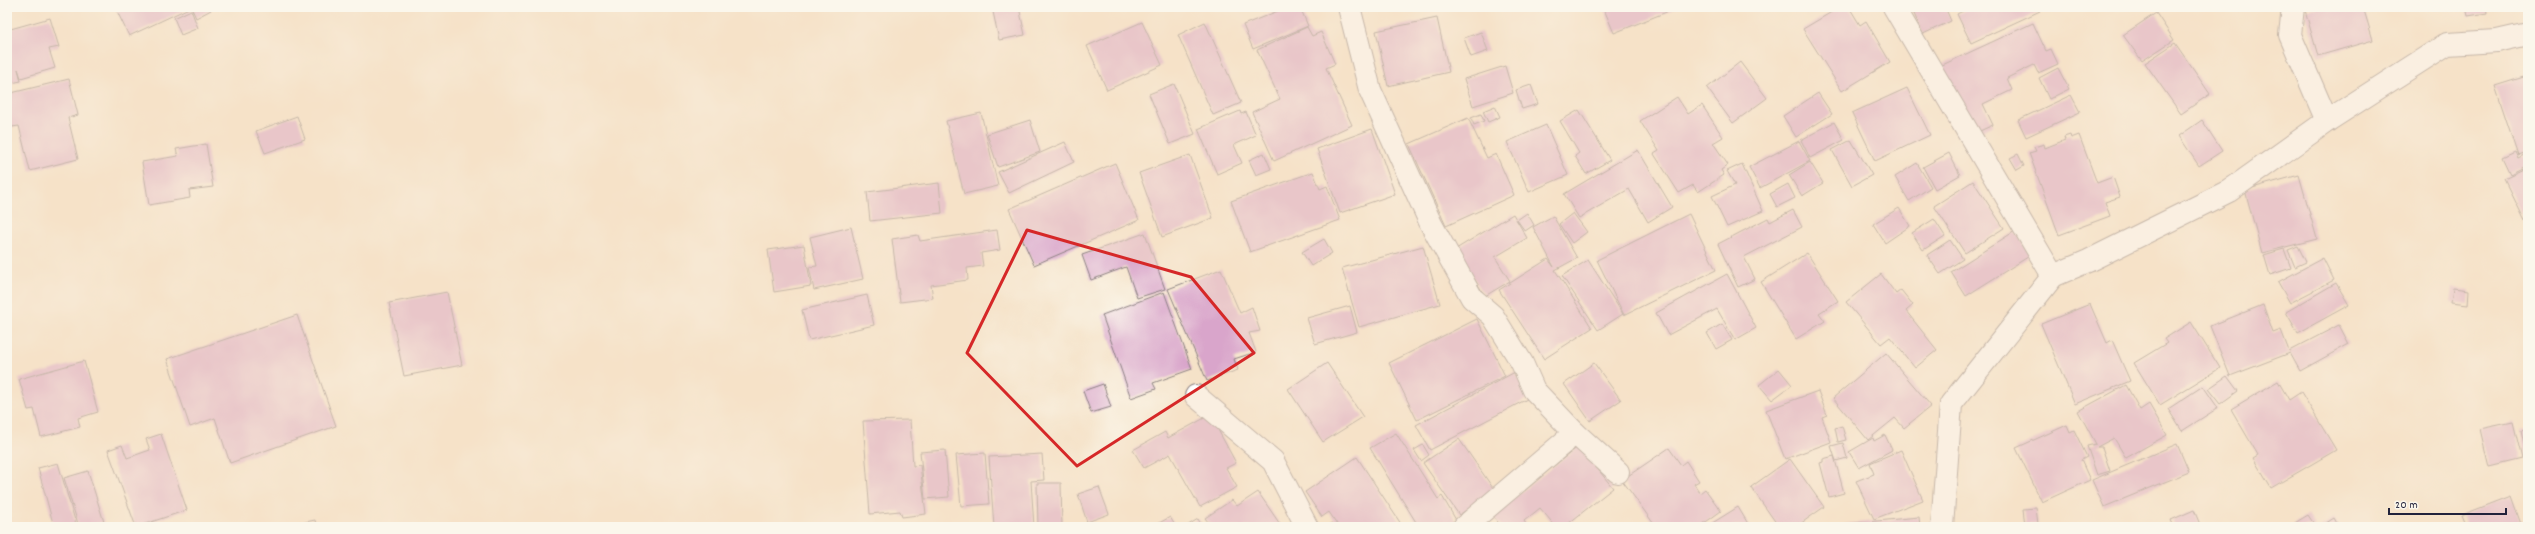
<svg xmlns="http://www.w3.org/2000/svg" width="2535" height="534" viewBox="0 0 2535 534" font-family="Dekko,sans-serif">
<rect width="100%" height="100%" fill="#fbf7ec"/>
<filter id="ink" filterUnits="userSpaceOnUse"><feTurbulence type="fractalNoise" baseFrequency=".025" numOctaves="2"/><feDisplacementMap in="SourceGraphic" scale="8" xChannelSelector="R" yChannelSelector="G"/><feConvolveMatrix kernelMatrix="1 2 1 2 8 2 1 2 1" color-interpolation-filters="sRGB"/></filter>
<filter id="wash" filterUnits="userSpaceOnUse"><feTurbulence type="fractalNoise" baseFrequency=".012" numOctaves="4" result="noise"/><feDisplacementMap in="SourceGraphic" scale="16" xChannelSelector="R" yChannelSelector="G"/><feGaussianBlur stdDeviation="0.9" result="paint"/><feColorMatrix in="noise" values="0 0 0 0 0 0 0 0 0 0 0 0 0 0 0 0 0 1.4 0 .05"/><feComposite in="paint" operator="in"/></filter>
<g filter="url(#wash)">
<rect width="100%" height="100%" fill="#f5e2c8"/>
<g id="blocks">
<g fill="#d9a5cb">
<polygon points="115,7 210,7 211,10 196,18 191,7 129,36"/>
<polygon points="992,7 1019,7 1025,35 999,40"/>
<polygon points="1288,7 1300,7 1308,26 1253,49 1243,25"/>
<polygon points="1603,7 1679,7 1614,33"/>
<polygon points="1840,7 1849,7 1860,25 1866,21 1890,62 1842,91 1803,29"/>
<polygon points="1911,7 1945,7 1951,21 1923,34"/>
<polygon points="1971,7 2038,7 2040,11 1971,43 1957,14"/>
<polygon points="2318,7 2363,7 2373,40 2318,56 2305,10"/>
<polygon points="2466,7 2486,7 2487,13 2468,16"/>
<polygon points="191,10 198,28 181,35 174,18"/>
<polygon points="2156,13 2174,40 2142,61 2123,35"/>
<polygon points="50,18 59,47 49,49 55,68 21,78 18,69 21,81 7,84 7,30"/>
<polygon points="1437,18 1449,72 1388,86 1376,31"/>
<polygon points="1142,22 1162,65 1107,90 1087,46"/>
<polygon points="1205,22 1241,103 1213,115 1178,35"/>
<polygon points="2033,23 2046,51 2051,49 2058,64 2038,73 2034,65 2007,78 2012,90 1983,104 1993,125 1971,135 1938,67"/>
<polygon points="1307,27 1312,36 1321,32 1335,64 1326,68 1352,125 1274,161 1252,112 1280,99 1257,50"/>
<polygon points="1481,32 1488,51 1471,57 1464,38"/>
<polygon points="2175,43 2210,94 2181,114 2145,63"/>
<polygon points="1740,62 1767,98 1733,123 1707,88"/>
<polygon points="1505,66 1513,93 1473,106 1464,79"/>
<polygon points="2058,68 2069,89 2049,99 2039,78"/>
<polygon points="2527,76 2528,152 2518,155 2495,86"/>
<polygon points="69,79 78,115 68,118 78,159 30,171 19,126 12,127 7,105 7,94"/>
<polygon points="1174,84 1195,134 1170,144 1149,94"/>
<polygon points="1531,85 1538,104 1522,109 1516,90"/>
<polygon points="1907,88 1930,135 1875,161 1852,113"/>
<polygon points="1818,93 1832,114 1796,137 1783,116"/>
<polygon points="2071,95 2080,112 2026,137 2018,120"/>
<polygon points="1677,97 1688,114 1702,105 1723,137 1713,143 1728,165 1721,170 1724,175 1698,192 1693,185 1679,193 1654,154 1659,151 1640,121"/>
<polygon points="1495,106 1500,117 1488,122 1483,111"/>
<polygon points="1579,110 1610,160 1586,174 1575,156 1579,153 1560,121"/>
<polygon points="1240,111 1241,114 1246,112 1256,135 1234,145 1242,163 1217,174 1198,129"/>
<polygon points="981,113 998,186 964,194 946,121"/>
<polygon points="1481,114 1484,121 1474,125 1471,118"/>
<polygon points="297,116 305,139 265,153 256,131"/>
<polygon points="1468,118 1487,158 1496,154 1514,195 1446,226 1409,144"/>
<polygon points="1030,120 1040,152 998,167 987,134"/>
<polygon points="2202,120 2222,151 2199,166 2179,136"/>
<polygon points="1834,122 1844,140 1810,158 1801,140"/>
<polygon points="1546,125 1568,175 1529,192 1507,142"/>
<polygon points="1372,129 1395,194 1340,213 1317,149"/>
<polygon points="2070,135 2071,138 2079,135 2097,183 2113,177 2120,197 2105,202 2110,216 2059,235 2029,153 2036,151 2034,147 2044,144 2045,148 2065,140 2064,137"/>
<polygon points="1851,140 1872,175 1852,186 1832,150"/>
<polygon points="1799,141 1810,161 1760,188 1749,167"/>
<polygon points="1065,142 1074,162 1009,193 998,172"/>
<polygon points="206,144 213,187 189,190 190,198 149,205 142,162 178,156 176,149"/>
<polygon points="1638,150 1672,207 1648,222 1629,189 1579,218 1564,194"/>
<polygon points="2515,151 2518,158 2524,155 2528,165 2510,174 2502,157"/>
<polygon points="1264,153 1271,169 1256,175 1249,160"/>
<polygon points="1949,153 1960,175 1935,189 1923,167"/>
<polygon points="2018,154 2024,166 2017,170 2010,158"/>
<polygon points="1190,155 1213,218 1162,237 1139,173"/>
<polygon points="1810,162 1823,183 1802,196 1789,175"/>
<polygon points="1115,163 1139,220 1034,265 1009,209"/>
<polygon points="1917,163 1931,187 1909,201 1895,177"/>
<polygon points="1742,164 1763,211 1727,227 1712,196 1735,185 1727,171"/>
<polygon points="2528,167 2528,219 2525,221 2504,178"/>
<polygon points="1313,172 1320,189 1327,186 1340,220 1250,252 1231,201"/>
<polygon points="2299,175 2317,239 2262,253 2245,190"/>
<polygon points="1973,181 2004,228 1965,253 1934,206"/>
<polygon points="939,183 942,213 870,221 867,192"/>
<polygon points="1788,184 1795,198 1777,207 1770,194"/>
<polygon points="1899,208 1910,226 1885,243 1873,224"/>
<polygon points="1793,210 1802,227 1744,257 1755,279 1738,287 1718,244 1768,218 1770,222"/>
<polygon points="1527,213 1534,225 1525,231 1517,220"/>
<polygon points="1573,213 1587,232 1572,243 1559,224"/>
<polygon points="1513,214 1527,238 1495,257 1510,281 1485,296 1456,249"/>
<polygon points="1689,214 1716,270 1624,315 1597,260"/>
<polygon points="1553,216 1577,258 1555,270 1592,328 1544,359 1499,290 1548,259 1554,267 1533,227"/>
<polygon points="1934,219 1945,236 1923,250 1912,233"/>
<polygon points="851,227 863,279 814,290 809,267 817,266 810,237"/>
<polygon points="997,230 1000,250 981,253 983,266 967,268 968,280 931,285 933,298 900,302 892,239 918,235 920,241"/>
<polygon points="2015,231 2031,255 1966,296 1951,272"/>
<polygon points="1145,233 1165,289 1137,298 1126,267 1091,280 1082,255"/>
<polygon points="1324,239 1332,253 1311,266 1302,252"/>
<polygon points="1950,240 1963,259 1940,274 1927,255"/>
<polygon points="804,245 811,286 774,292 768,250"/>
<polygon points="1423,246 1440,304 1359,327 1342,268"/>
<polygon points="2298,246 2306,262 2295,267 2288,250"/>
<polygon points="2284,249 2291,268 2270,275 2264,255"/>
<polygon points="1807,253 1838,301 1819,313 1825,321 1796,339 1761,282"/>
<polygon points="2323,258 2334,280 2290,303 2278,282"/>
<polygon points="1588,260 1623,314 1598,330 1562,276"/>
<polygon points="1221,269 1240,313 1252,307 1260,331 1249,333 1256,352 1234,359 1238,370 1207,381 1168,289"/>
<polygon points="1727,274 1756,328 1735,340 1717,309 1668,335 1656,313"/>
<polygon points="1881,274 1896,294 1901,290 1913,305 1906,311 1937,350 1915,368 1890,337 1881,344 1846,302"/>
<polygon points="2336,283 2349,305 2298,333 2286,312"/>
<polygon points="2453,288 2469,290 2468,305 2451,303"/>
<polygon points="447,292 462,365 404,376 389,303"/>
<polygon points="1164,292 1192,369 1153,383 1156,389 1131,398 1102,315"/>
<polygon points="867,295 874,325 809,340 802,310"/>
<polygon points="2090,304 2107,343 2112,340 2130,381 2075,404 2041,324"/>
<polygon points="2263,305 2273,333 2281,330 2289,351 2339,325 2349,344 2300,371 2290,353 2230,376 2210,326"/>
<polygon points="1350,306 1357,332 1315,344 1307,318"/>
<polygon points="297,315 336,426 230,463 215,418 190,427 167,359"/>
<polygon points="1477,319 1505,376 1417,420 1389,363"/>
<polygon points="2191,322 2220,368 2160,405 2134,363 2167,343 2164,339"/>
<polygon points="1722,324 1732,340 1716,349 1707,333"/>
<polygon points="1886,353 1931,406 1904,428 1895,418 1868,440 1833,398"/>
<polygon points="84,361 98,412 78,418 80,427 41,437 34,409 28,410 19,379"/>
<polygon points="1327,363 1363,417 1323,442 1288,389"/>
<polygon points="1594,363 1621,400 1590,421 1564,384"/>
<polygon points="1779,369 1792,385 1772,400 1759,385"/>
<polygon points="1515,372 1529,398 1430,450 1416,425"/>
<polygon points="2227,376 2238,391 2220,404 2208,389"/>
<polygon points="2278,381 2289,400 2301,392 2336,450 2271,488 2253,458 2258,455 2231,409"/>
<polygon points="1103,384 1111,407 1091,413 1083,391"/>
<polygon points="2126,385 2140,410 2149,404 2167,435 2126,458 2114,438 2097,447 2102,447 2110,471 2097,475 2087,446 2096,444 2078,411"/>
<polygon points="2203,386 2218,408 2182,431 2168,409"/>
<polygon points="1818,391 1827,415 1822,417 1831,442 1785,459 1766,410"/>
<polygon points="1210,415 1236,463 1226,468 1237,487 1200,507 1170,454 1144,468 1133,450 1165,432 1168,438"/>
<polygon points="910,420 913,466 920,465 926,514 902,517 900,511 870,514 863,421"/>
<polygon points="2513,422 2522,459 2489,467 2480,429"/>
<polygon points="2067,425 2070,432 2074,430 2087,457 2081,460 2090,480 2042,502 2016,448"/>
<polygon points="1842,426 1846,440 1838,442 1835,428"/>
<polygon points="2528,428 2528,458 2527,458 2521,430"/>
<polygon points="1396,433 1438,499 1442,496 1456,520 1444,527 1419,527 1370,448"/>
<polygon points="161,434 187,510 136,527 108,450 122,445 127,458 150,450 146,439"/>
<polygon points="1885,435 1892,450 1859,468 1849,452 1873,438 1874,441"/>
<polygon points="1459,439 1495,491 1459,515 1423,463"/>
<polygon points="1843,443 1847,458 1836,461 1831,446"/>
<polygon points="2177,444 2189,472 2104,507 2092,480"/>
<polygon points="1423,445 1429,455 1421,461 1414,450"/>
<polygon points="1579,446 1613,488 1564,527 1556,527 1540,508 1524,521 1528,527 1502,527 1492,515"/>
<polygon points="1669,448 1681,465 1686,461 1699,481 1694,484 1700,493 1705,489 1721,511 1699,527 1656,527 1622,480"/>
<polygon points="945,450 949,497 925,499 920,452"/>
<polygon points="1901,450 1923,500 1874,519 1856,481 1874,474 1870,463"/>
<polygon points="985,453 989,504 961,506 956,455"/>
<polygon points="1042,454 1044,480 1031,481 1034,527 994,527 989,457"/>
<polygon points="1834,456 1844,493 1829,497 1820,463 1823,462 1823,459"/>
<polygon points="1357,457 1403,527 1339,527 1329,512 1322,517 1305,492"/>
<polygon points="1790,459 1824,507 1800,524 1802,527 1779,527 1751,487"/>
<polygon points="58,463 76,524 64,527 54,527 38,468"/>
<polygon points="88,471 104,522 79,527 64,478"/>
<polygon points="1037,483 1061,483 1062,527 1038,527"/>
<polygon points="1099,487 1109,514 1087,522 1078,494"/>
<polygon points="1258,492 1282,527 1212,527 1205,518 1232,500 1237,506"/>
<polygon points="2511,496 2522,527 2467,527 2462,515"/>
<polygon points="1738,507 1750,527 1706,527"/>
<polygon points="2036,508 2038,524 2025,525 2023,509"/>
<polygon points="2194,510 2201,527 2174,527 2171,520"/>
<polygon points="2308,515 2316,527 2295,527 2293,524"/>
<polygon points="1170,517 1176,527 1152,527"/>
<polygon points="1919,517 1920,527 1845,527 1845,524"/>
<polygon points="2334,518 2339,527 2320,527"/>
<polygon points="1198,519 1203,527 1185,527"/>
<polygon points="315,520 317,527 287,526"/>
<polygon points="1332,523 1335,527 1326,527"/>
</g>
</g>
</g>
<g filter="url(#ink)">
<use href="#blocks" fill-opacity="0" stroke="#8c8282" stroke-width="1"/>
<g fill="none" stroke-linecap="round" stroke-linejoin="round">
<g stroke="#8c8282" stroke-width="24">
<g id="street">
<polyline points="1349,7 1370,90 1431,224 1472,298 1493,316 1522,363 1534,390 1575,433 1618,472"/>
<polyline points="1894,7 2053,276 2088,261 2229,191 2327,121 2447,44 2497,41 2528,34"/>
<polyline points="2293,7 2290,35 2327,121"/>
<polyline points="1196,396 1273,461 1307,527"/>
<polyline points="1464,527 1575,433"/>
<polyline points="1942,527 1951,404 2053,276"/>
</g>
</g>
<use href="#street" stroke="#fff" stroke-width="22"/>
</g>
</g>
<path d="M0 0H2535V534H0ZM1027 230 1191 277 1254 353 1077 466 967 353Z" fill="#f5e2c8" fill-opacity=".55" fill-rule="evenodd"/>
<path fill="none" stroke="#d62828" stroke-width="3" stroke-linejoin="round" d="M1027 230 1191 277 1254 353 1077 466 967 353Z"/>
<rect width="2535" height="534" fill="none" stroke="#fbf7ec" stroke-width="24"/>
<path d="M2389 508v6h117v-6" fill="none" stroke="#22223b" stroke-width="2"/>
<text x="2395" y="508" font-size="12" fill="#22223b" stroke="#fbf7ec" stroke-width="3" paint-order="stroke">20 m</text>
</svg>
